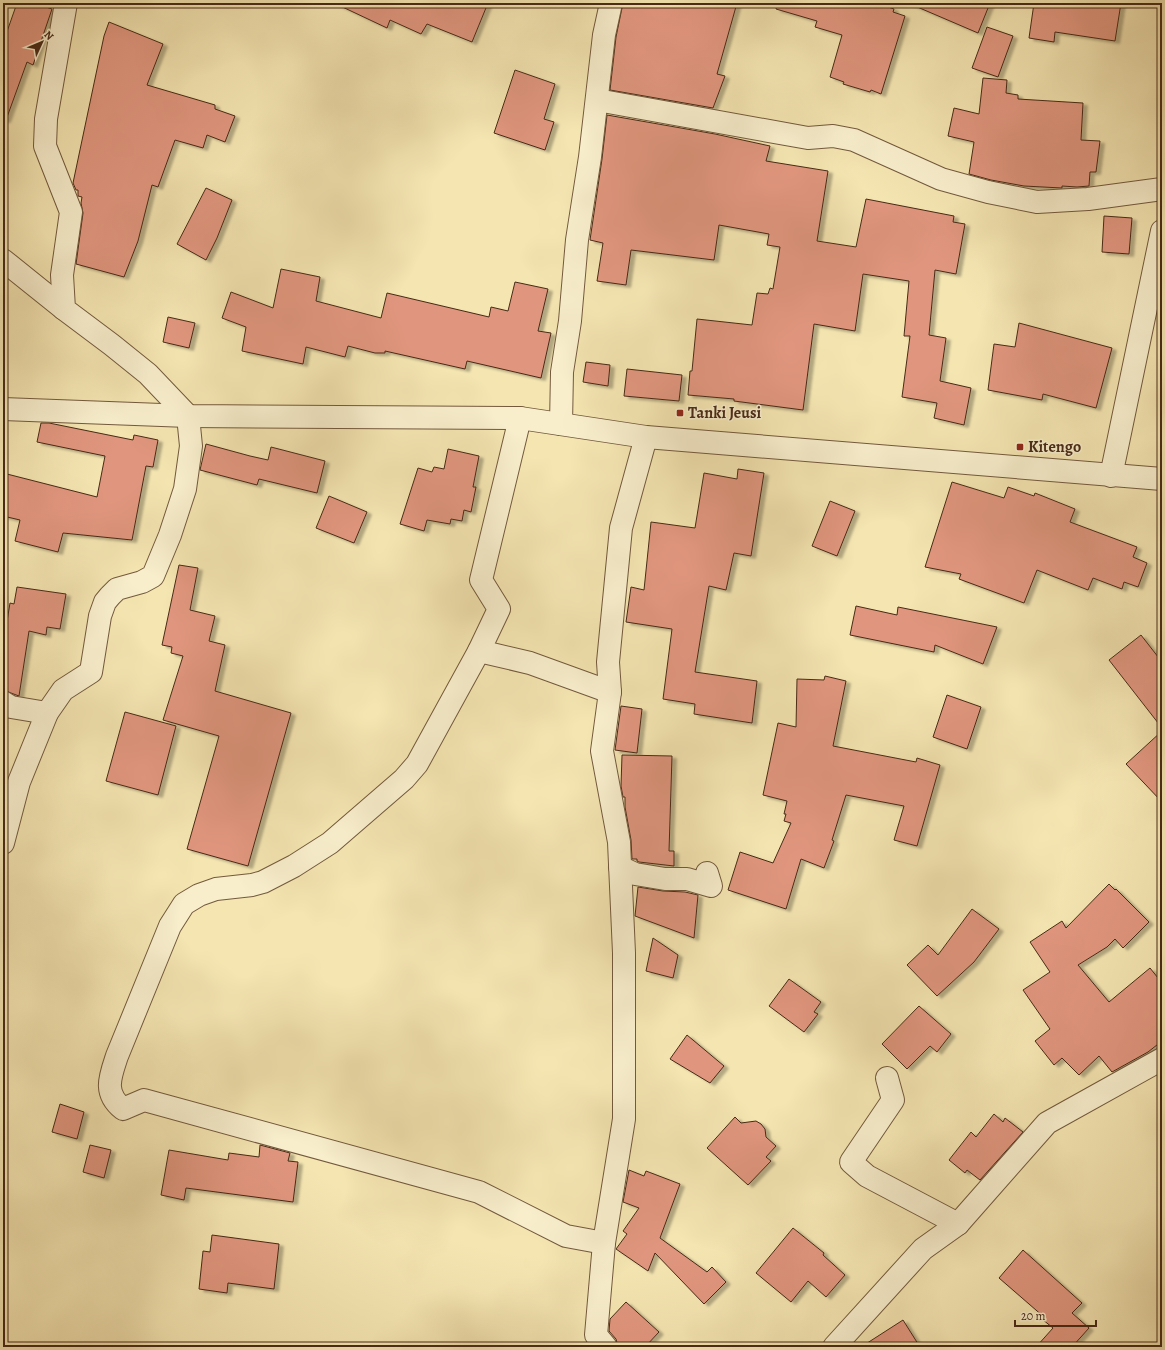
<svg xmlns="http://www.w3.org/2000/svg" width="1165" height="1350" viewBox="0 0 1165 1350" font-family="Alegreya,serif">
<defs>
<filter id="shadow"><feDropShadow dx="4.5" dy="2.5" stdDeviation="1" flood-color="#0004"/></filter>
</defs>
<rect width="100%" height="100%" fill="#f4e5b1"/>
<filter id="stains"><feTurbulence type="fractalNoise" baseFrequency=".005" numOctaves="4"/><feColorMatrix values="0 0 0 0 .2 0 0 0 0 .09 0 0 0 0 .02 0 0 0 .5 -.17"/></filter>
<radialGradient id="worn" r=".72"><stop offset=".6" stop-color="#630" stop-opacity="0"/><stop offset="1" stop-color="#630" stop-opacity=".3"/></radialGradient>
<g fill="#e0967e" stroke="#482a16" filter="url(#shadow)">
<polygon points="17,3 34,3 52,9 33,65 27,62 6,120 3,120 3,43"/>
<polygon points="334,3 488,3 472,42 427,24 421,34 390,20 387,28"/>
<polygon points="623,3 737,3 717,74 725,76 713,108 610,90 616,37"/>
<polygon points="777,3 876,3 894,9 893,12 905,16 881,94 871,90 870,92 843,84 844,82 830,77 842,35 815,27 817,21 776,9"/>
<polygon points="908,3 990,3 978,33"/>
<polygon points="1034,3 1121,3 1115,41 1055,32 1054,42 1029,38"/>
<polygon points="109,22 163,44 147,85 215,105 215,109 235,116 225,142 207,135 203,148 175,140 158,187 152,185 138,241 124,277 76,264 83,213 81,203 82,197 78,196 78,190 76,190 73,183 104,36"/>
<polygon points="987,27 1013,36 998,77 972,68"/>
<polygon points="515,70 555,84 544,119 554,122 545,150 494,133"/>
<polygon points="983,78 1007,80 1006,93 1018,95 1018,99 1083,103 1081,140 1100,141 1096,172 1090,172 1089,186 1077,187 1062,186 1062,188 1024,186 991,180 969,174 974,142 948,136 954,108 979,114"/>
<polygon points="607,115 715,134 770,146 766,161 828,171 817,241 856,247 866,199 954,216 953,222 965,224 956,274 935,270 929,335 946,338 940,381 971,388 964,425 934,418 937,403 902,397 910,336 904,336 909,281 863,274 855,331 814,324 803,410 734,401 734,399 688,395 690,371 692,371 697,319 752,325 757,293 768,294 770,288 773,289 780,247 767,245 769,234 719,225 714,260 631,250 626,285 597,281 603,243 590,240 602,159"/>
<polygon points="206,188 232,200 217,238 206,260 177,244"/>
<polygon points="1104,216 1132,218 1129,254 1102,252"/>
<polygon points="281,269 320,277 316,301 381,318 387,293 489,317 491,307 508,311 515,282 548,289 538,331 551,333 541,378 467,361 465,369 385,351 385,353 375,353 348,346 345,357 306,347 303,364 242,351 246,327 222,318 231,292 273,308"/>
<polygon points="168,317 195,323 189,348 163,342"/>
<polygon points="1019,323 1112,348 1096,408 1043,394 1042,400 988,390 994,344 1015,347"/>
<polygon points="586,362 610,365 608,386 583,382"/>
<polygon points="627,369 682,375 679,401 624,396"/>
<polygon points="41,423 49,423 133,440 134,435 158,440 153,467 146,466 132,540 63,533 58,552 15,541 20,520 3,516 3,473 97,497 105,456 37,442"/>
<polygon points="206,444 250,456 268,460 271,447 325,461 317,493 259,479 257,485 200,470"/>
<polygon points="448,449 479,456 473,487 476,487 471,512 464,510 462,521 451,519 450,524 427,520 424,531 400,524 418,468 432,472 434,467 444,469"/>
<polygon points="738,469 764,473 751,556 734,553 726,590 709,586 695,672 757,681 752,723 694,714 695,704 663,699 672,629 626,622 631,587 644,590 651,522 695,528 704,473 737,479"/>
<polygon points="952,482 1004,498 1008,487 1034,496 1035,493 1075,509 1070,522 1137,547 1133,557 1147,563 1138,587 1124,582 1122,589 1093,578 1088,590 1037,570 1024,603 959,579 961,574 925,567"/>
<polygon points="329,496 367,512 354,543 316,528"/>
<polygon points="830,501 855,511 837,556 812,546"/>
<polygon points="179,565 198,568 190,610 215,616 209,641 225,645 215,691 291,713 248,866 187,849 219,736 163,720 183,656 171,653 172,647 162,645"/>
<polygon points="17,587 66,594 60,629 47,627 46,635 29,631 19,696 3,690 3,646 10,603 14,604"/>
<polygon points="856,606 897,615 898,607 997,627 983,664 935,645 934,652 850,635"/>
<polygon points="1141,635 1162,662 1162,728 1109,660"/>
<polygon points="825,676 846,681 833,746 916,762 917,758 940,765 917,846 894,840 904,806 846,795 832,840 834,841 824,868 801,859 786,909 728,890 740,852 773,863 791,823 784,821 786,814 784,814 787,801 763,795 778,723 796,727 797,679 824,680"/>
<polygon points="947,695 981,707 967,749 933,737"/>
<polygon points="621,706 642,709 637,753 615,750"/>
<polygon points="125,712 176,726 158,795 106,781"/>
<polygon points="1162,731 1162,802 1126,764"/>
<polygon points="622,755 672,756 669,851 674,851 674,866 639,862 637,861 637,859 632,859 631,840 625,807 625,797 623,797 621,786"/>
<polygon points="1109,884 1115,890 1116,889 1149,922 1123,948 1115,939 1107,947 1078,965 1109,1002 1150,968 1162,983 1162,1041 1148,1052 1112,1072 1099,1056 1079,1075 1062,1058 1054,1065 1035,1041 1050,1029 1023,990 1050,972 1030,942 1062,921 1066,928"/>
<polygon points="638,887 663,891 685,892 698,895 694,938 635,916"/>
<polygon points="972,909 999,929 974,962 937,996 907,965 928,945 938,955"/>
<polygon points="653,938 678,955 673,978 646,971"/>
<polygon points="789,979 821,1002 814,1012 818,1014 804,1032 769,1006"/>
<polygon points="919,1006 951,1034 937,1052 930,1046 907,1069 882,1044"/>
<polygon points="687,1035 724,1066 710,1083 670,1059"/>
<polygon points="60,1104 84,1112 77,1139 52,1132"/>
<polygon points="994,1114 1003,1122 1005,1118 1023,1132 980,1180 967,1170 965,1173 949,1160 971,1132 976,1137"/>
<polygon points="735,1117 741,1123 756,1121 761,1124 765,1129 766,1137 776,1146 766,1157 771,1161 748,1185 707,1148"/>
<polygon points="90,1145 111,1150 104,1178 83,1172"/>
<polygon points="260,1145 290,1153 288,1161 298,1162 293,1202 186,1188 184,1200 161,1195 169,1150 228,1160 229,1153 259,1157"/>
<polygon points="629,1170 644,1176 646,1171 680,1184 660,1238 707,1272 712,1267 726,1282 704,1304 655,1253 648,1271 616,1249 627,1234 623,1231 639,1208 623,1202"/>
<polygon points="793,1228 824,1253 823,1255 845,1275 826,1297 808,1281 791,1302 756,1273"/>
<polygon points="212,1235 279,1244 274,1289 228,1283 227,1293 199,1289 203,1251 210,1252"/>
<polygon points="1023,1250 1082,1303 1072,1313 1089,1328 1072,1347 1036,1347 1053,1328 1042,1319 1044,1317 999,1278"/>
<polygon points="626,1302 659,1332 645,1347 618,1347 616,1339 609,1331 610,1319"/>
<polygon points="903,1320 920,1347 861,1347"/>
</g>
<g fill="none" stroke-linecap="round" stroke-linejoin="round">
<g stroke="#73593d" stroke-width="24">
<g id="minor">
<polyline points="597,100 808,138 833,136 854,140 941,179 988,192 1037,202 1088,199 1162,189"/>
<polyline points="3,260 64,309"/>
<polyline points="3,409 188,416 520,418 646,437 1162,479"/>
<path d="M520 418 481 580 499 609 479 651 417 764 404 779 330 843 294 866 263 882 252 885 216 889 199 895 184 904 170 926 117 1056C110 1077 103 1093 123 1109L144 1100 479 1192 566 1236 604 1243"/>
<polyline points="561,424 562,372 570,321 577,240 590,157 604,35 611,3"/>
<polyline points="1111,476 1162,231"/>
<polyline points="479,651 530,663 610,692"/>
<polyline points="3,702 11,707 47,713"/>
<polyline points="3,843 19,782 47,713 63,690 91,672 100,616 105,602 110,596 117,589 142,582 153,576 170,535 185,489 191,446 188,416 148,374 112,345 64,309 62,275 71,212 45,146 46,119 66,3"/>
<polyline points="620,867 635,874 665,879 687,879 711,886 707,873"/>
<polyline points="887,1078 893,1100 851,1162 867,1176 958,1224"/>
<polyline points="606,1347 596,1335 604,1243 624,1119 624,953 619,842 602,751 610,692 608,662 621,528 646,437"/>
<polyline points="834,1347 923,1249 958,1224 1047,1123 1162,1059"/>
</g>
</g>
<use href="#minor" stroke="#f8eecc" stroke-width="22"/>
</g>
<g fill="#8f2418" stroke="#f8eecc" stroke-width="1.5">
<rect x="676" y="409" width="8" height="8" rx="2"/>
<rect x="1016" y="443" width="8" height="8" rx="2"/>
</g>
<g text-anchor="middle" dominant-baseline="central" stroke-width="3" stroke-linejoin="round" paint-order="stroke">
<g font-size="16" font-weight="bold" fill="#482a16" stroke="#f8eecc" text-anchor="start">
<text x="688" y="413">Tanki Jeusi</text>
<text x="1028" y="447">Kitengo</text>
</g>
</g>
<rect width="1165" height="1350" fill="none" stroke="#f4e5b1" stroke-width="16"/>
<rect x="4" y="4" width="1157" height="1342" fill="none" stroke="#482a16" stroke-width="2"/>
<rect x="8" y="8" width="1149" height="1334" fill="none" stroke="#482a16"/>
<g transform="translate(42 42) rotate(46)" stroke="#f8eecc" stroke-width="3" paint-order="stroke">
<path d="M0-3L7 15L0 10L-7 15Z" fill="#482a16"/>
<text y="-6" font-size="11" font-weight="bold" text-anchor="middle" fill="#482a16">N</text>
</g>
<path d="M1015 1320v6h81v-6" fill="none" stroke="#482a16" stroke-width="2"/>
<text x="1021" y="1320" font-size="12" fill="#482a16" stroke="#f8eecc" stroke-width="3" paint-order="stroke">20 m</text>
<rect width="100%" height="100%" filter="url(#stains)"/>
<rect width="100%" height="100%" fill="url(#worn)"/>
</svg>
